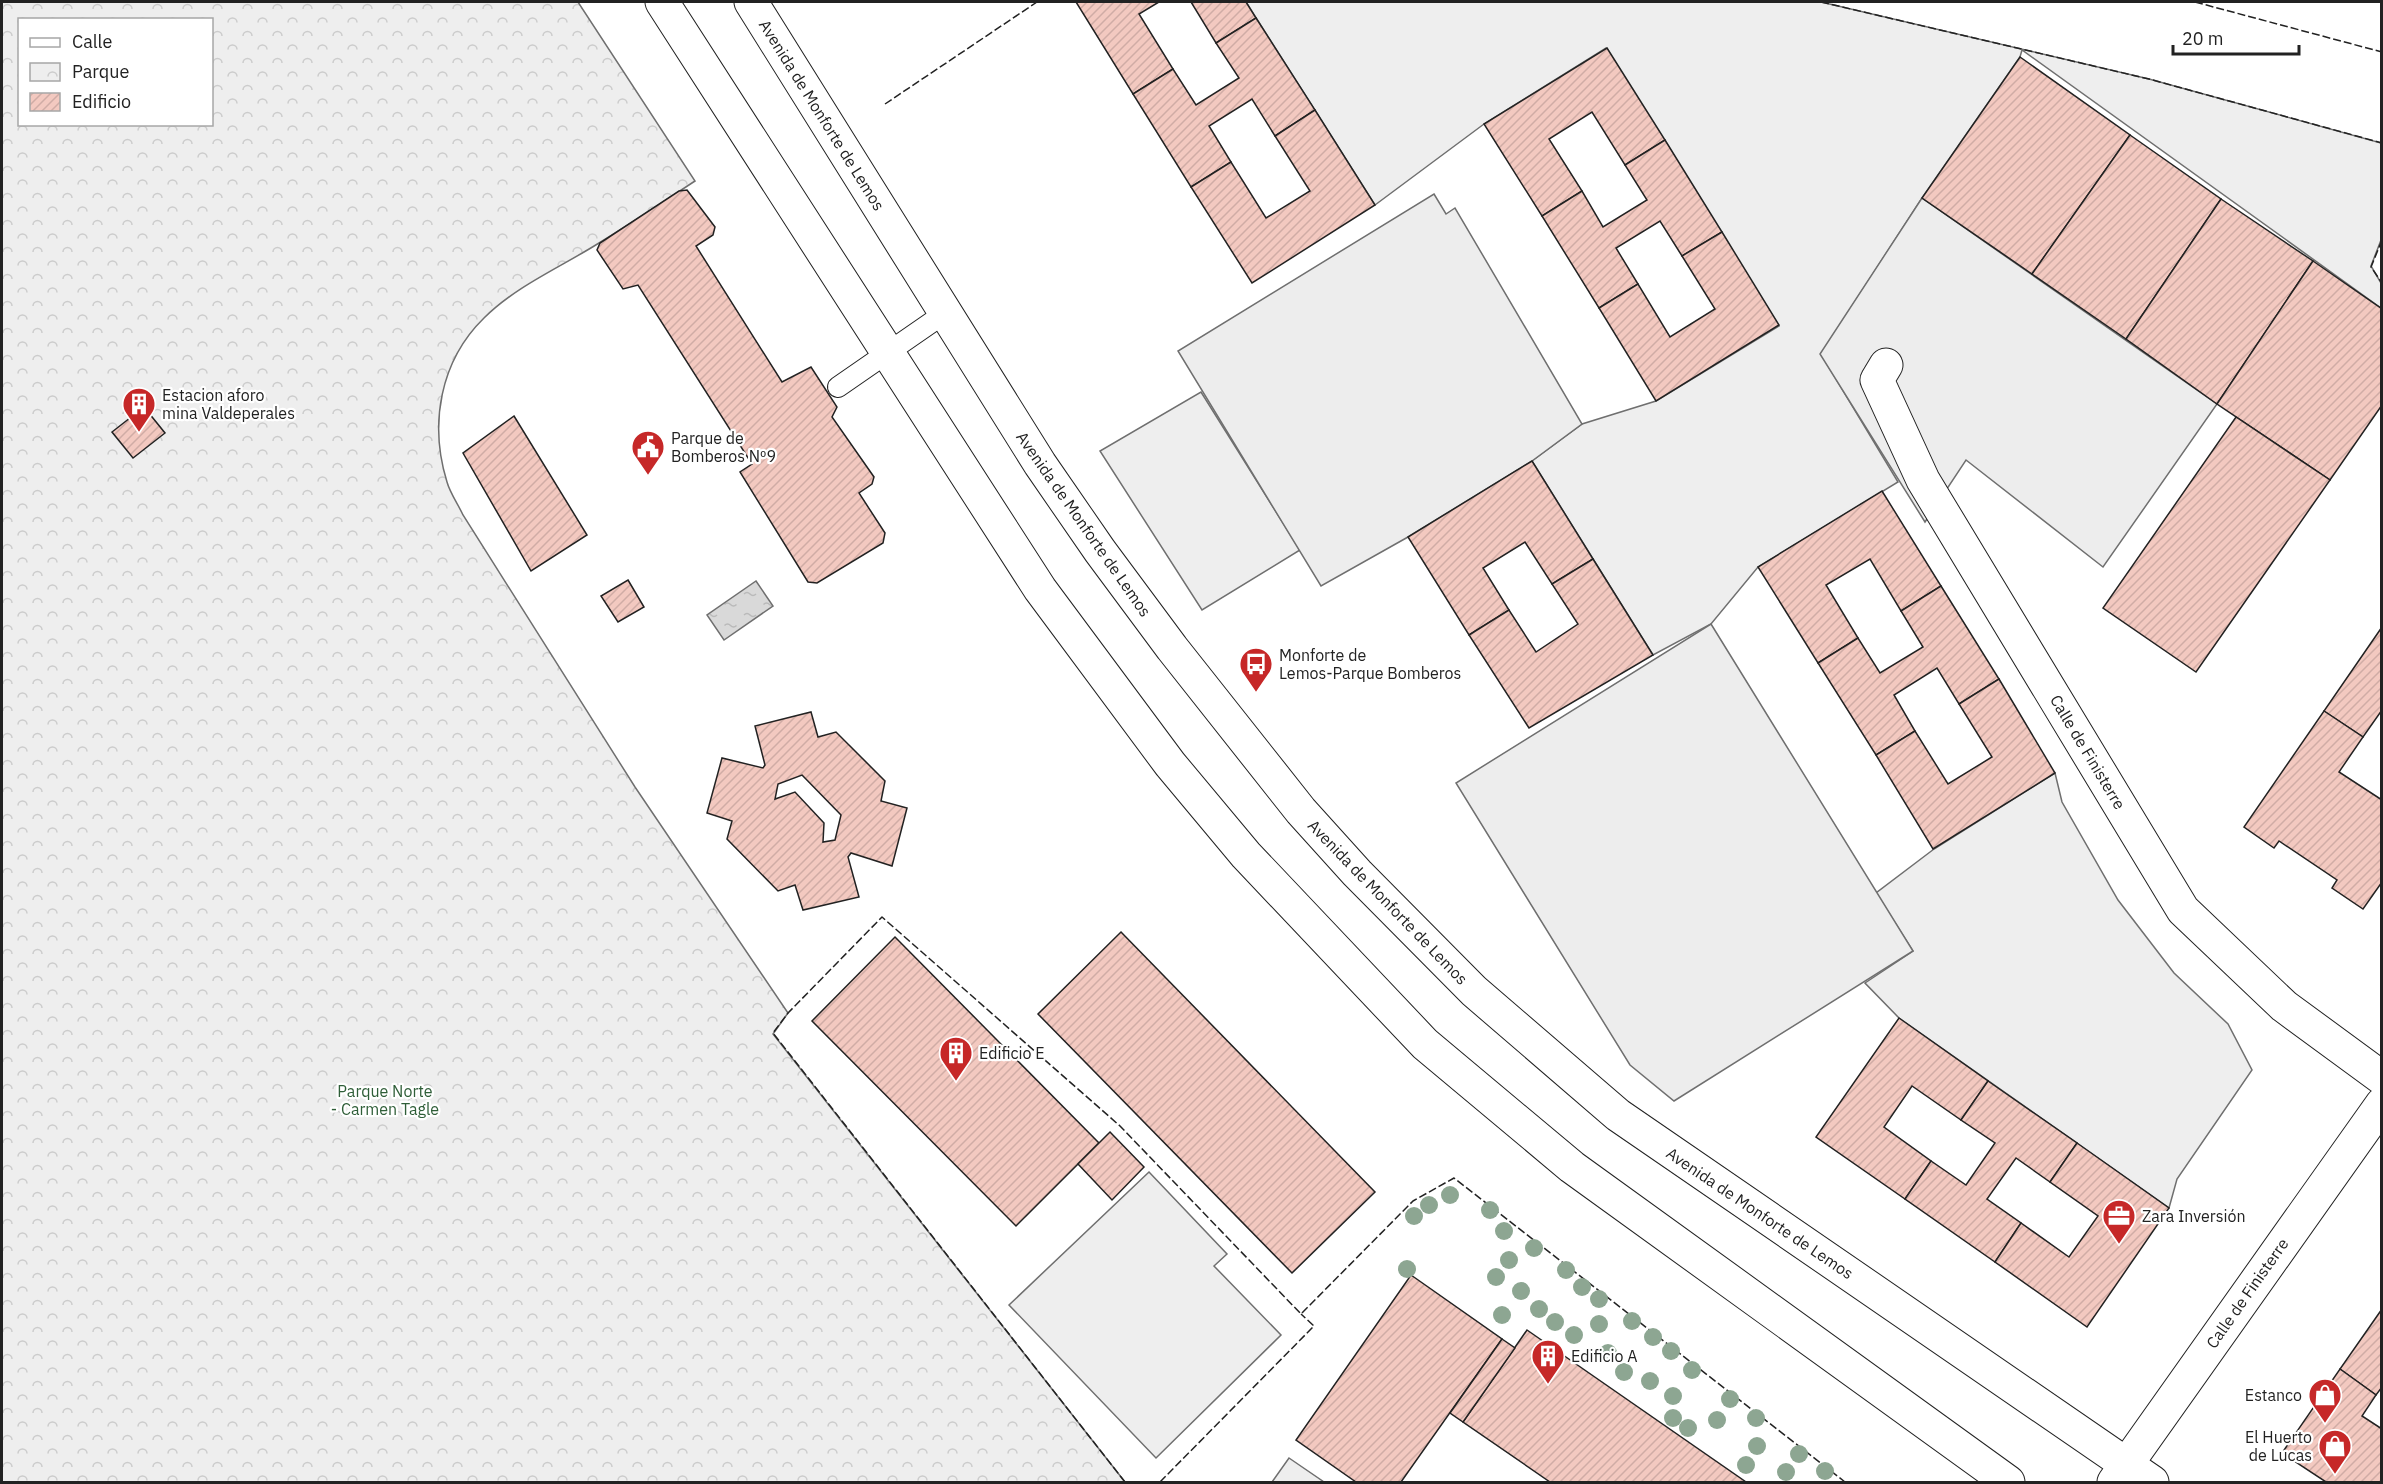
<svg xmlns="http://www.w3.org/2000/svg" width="2383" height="1484" viewBox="0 0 2383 1484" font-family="'IBM Plex Sans',sans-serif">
<defs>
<pattern id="park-crowns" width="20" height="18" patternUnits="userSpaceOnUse" patternTransform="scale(1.5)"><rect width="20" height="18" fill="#eee"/><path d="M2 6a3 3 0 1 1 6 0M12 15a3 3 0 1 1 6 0" fill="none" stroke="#ccc"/></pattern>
<pattern id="water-ripples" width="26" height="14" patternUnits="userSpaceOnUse" patternTransform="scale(1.5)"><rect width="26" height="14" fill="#d9d9d9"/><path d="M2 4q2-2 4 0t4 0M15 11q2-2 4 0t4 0" fill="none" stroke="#bababa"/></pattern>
<pattern id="building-hatch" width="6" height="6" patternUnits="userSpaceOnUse" patternTransform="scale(1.5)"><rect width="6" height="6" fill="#f3c9c0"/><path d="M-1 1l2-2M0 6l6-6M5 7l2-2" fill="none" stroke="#d0aca5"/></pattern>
</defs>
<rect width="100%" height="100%" fill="#fff"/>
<g fill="#eee" stroke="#6f6f6f" stroke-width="1.5">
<polygon points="1246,2 1821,2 2149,79 2381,143 2381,240 2371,266 2381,283 2381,308 2022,50 2020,57 1922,198 1821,354 1898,482 1758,567 1711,624 1653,655 1532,461 1582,424 1656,401 1779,326 1606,48 1484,124 1375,205"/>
<polygon points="1201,392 1300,550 1202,610 1100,451"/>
<polygon points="2055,773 2062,802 2118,900 2174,973 2228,1024 2252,1070 2177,1179 2169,1208 1899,1018 1865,983 1913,951 1876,893 1934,849"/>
<polygon points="1149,1172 1227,1254 1214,1266 1281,1335 1156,1458 1009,1305"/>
<polygon points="1289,1458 1324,1482 1272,1482"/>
</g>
<path fill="url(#park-crowns)" stroke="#6f6f6f" stroke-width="1.5" fill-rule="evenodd" d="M2 2H578L695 181C663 202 632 223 599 243 561 267 516 286 484 318 440 361 429 424 447 482 450 493 458 504 463 515L635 787 788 1013 773 1034 1125 1482H2ZM20 20H212V124H20Z"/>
<g fill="#ededed" stroke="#6f6f6f" stroke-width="1.5">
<polygon points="1434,194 1446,214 1455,208 1582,424 1532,461 1408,537 1321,586 1178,351"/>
<polygon points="1922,198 2217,404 2103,567 1966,460 1925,522 1820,354"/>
<polygon points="1711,624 1913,951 1674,1101 1630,1065 1456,783"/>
</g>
<polygon fill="url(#water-ripples)" stroke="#6f6f6f" stroke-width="1.5" points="756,581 773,606 724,640 707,615"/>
<g fill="url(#building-hatch)" stroke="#222" stroke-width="1.5" fill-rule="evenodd">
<polygon points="1076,2 1159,2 1139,14 1173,69 1133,94"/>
<polygon points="1191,2 1246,2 1256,18 1216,43"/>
<polygon points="1256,18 1315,110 1275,136 1252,99 1209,126 1231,162 1191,187 1133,94 1173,69 1196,105 1239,78 1216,43"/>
<polygon points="1607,48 1665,140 1625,165 1592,112 1549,139 1582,191 1542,216 1484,124"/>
<polygon points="2020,57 2130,135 2032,274 1922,198"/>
<polygon points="1315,110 1375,205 1252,283 1191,187 1231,162 1266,218 1310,191 1275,136"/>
<polygon points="2130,135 2221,199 2126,339 2032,274"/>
<polygon points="1665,140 1722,232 1682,256 1660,221 1616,248 1638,284 1599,308 1542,216 1582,191 1603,227 1647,200 1625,165"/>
<polygon points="687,190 715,227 713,235 696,246 782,382 811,367 837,407 832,417 874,477 872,484 859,493 885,533 883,543 817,583 808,582 740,472 752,464 638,285 623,289 597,250 600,243 679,191"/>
<polygon points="2221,199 2313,261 2217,404 2126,339"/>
<polygon points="1722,232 1779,325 1656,401 1599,308 1638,284 1670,337 1715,309 1682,256"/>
<polygon points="2313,261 2382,309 2382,405 2330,480 2217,404"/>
<polygon points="144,407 165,433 133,458 112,432"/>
<polygon points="514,416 587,535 531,571 463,453"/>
<polygon points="2236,417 2330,480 2196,672 2103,608"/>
<polygon points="1532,461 1593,559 1552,584 1525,542 1483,568 1509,610 1469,635 1408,537"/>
<polygon points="1882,491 1941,586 1901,611 1870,559 1826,585 1858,638 1818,663 1758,567"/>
<polygon points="1593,559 1653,655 1529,728 1469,635 1509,610 1536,652 1578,624 1552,584"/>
<polygon points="628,580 644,607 618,622 601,596"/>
<polygon points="1941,586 1999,679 1959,704 1937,668 1894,695 1915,731 1876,755 1818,663 1858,638 1880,673 1923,647 1901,611"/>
<polygon points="2382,627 2382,710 2363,737 2324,711"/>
<polygon points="1999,679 2055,773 1933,849 1876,755 1915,731 1948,784 1992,757 1959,704"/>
<polygon points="2324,711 2363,737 2339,772 2382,800 2382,882 2363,909 2332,888 2337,880 2279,841 2274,848 2244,827"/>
<path d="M811 712 818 737 836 732 885 781 881 801 907 808 892 866 851 853 848 857 859 897 803 910 795 885 778 891 727 839 732 821 707 813 722 758 763 768 765 765 755 726ZM802 775 841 815 835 840 823 842 824 823 795 792 775 799 778 784Z"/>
<polygon points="1121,932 1375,1192 1292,1273 1038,1014"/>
<polygon points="895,937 1099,1143 1016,1226 812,1021"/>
<polygon points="1899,1018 1988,1081 1961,1120 1912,1086 1884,1127 1931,1161 1905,1199 1816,1137"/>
<polygon points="1988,1081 2077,1143 2050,1182 2016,1158 1987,1199 2021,1223 1995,1262 1905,1199 1931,1161 1966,1185 1995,1143 1961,1120"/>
<polygon points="1110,1132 1144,1167 1112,1200 1078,1164"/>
<polygon points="2077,1143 2169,1208 2087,1327 1995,1262 2021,1223 2069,1257 2098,1216 2050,1182"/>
<polygon points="1411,1275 1502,1339 1401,1482 1356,1482 1296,1440"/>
<polygon points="2382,1309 2382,1387 2376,1395 2340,1369"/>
<polygon points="1527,1330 1746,1482 1550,1482 1463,1422"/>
<polygon points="1502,1339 1515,1348 1463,1422 1450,1413"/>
<polygon points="2340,1369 2376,1395 2362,1416 2382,1429 2382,1482 2326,1482 2282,1453"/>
</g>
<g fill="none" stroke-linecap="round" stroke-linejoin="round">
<g stroke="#222" stroke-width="22">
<polyline id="service" points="838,387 945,313"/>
</g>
<g stroke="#222" stroke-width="35">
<g id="minor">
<polyline points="1886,365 1877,380 1923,480 2183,910 2284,1006 2382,1078"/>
<polyline points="2114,1482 2382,1104"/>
</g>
</g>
<g stroke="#222" stroke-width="35">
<g id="tertiary">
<polyline points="662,2 1040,589 1170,764 1246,855 1425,1044 1572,1167 2008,1482"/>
<polyline points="751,2 1040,464 1100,551 1172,648 1301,811 1357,873 1474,991 1618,1115 2152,1482"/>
</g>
</g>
<use href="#service" stroke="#fff" stroke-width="20"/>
<use href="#minor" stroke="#fff" stroke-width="33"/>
<use href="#tertiary" stroke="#fff" stroke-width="33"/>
<g stroke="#222" stroke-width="1.5" stroke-dasharray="8 3" stroke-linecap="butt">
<polyline points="1821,2 2149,79 2382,143"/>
<polyline points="2195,2 2382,52"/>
<polyline points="885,104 1037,2"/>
<polyline points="2382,240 2371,267 2382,283"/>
<polyline points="1125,1482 773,1033 788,1013 882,917 1120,1126 1301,1314 1413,1201 1454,1178 1845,1482"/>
<polyline points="1160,1482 1314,1326 1301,1314"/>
</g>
</g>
<g fill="#8da692">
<circle cx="1450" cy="1195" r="9"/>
<circle cx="1429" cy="1205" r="9"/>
<circle cx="1490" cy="1210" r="9"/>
<circle cx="1414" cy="1216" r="9"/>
<circle cx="1504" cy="1231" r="9"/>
<circle cx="1534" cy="1248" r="9"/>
<circle cx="1509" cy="1260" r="9"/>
<circle cx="1407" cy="1269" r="9"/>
<circle cx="1566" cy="1270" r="9"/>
<circle cx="1496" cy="1277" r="9"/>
<circle cx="1582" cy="1287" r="9"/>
<circle cx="1521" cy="1291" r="9"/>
<circle cx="1599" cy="1299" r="9"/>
<circle cx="1539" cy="1309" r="9"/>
<circle cx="1502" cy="1315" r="9"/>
<circle cx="1632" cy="1321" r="9"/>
<circle cx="1555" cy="1322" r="9"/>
<circle cx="1599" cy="1324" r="9"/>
<circle cx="1574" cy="1335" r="9"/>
<circle cx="1653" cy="1337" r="9"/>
<circle cx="1671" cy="1351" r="9"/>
<circle cx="1608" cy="1353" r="9"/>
<circle cx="1692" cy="1370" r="9"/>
<circle cx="1624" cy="1372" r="9"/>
<circle cx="1650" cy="1381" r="9"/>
<circle cx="1673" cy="1396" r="9"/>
<circle cx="1730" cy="1399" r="9"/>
<circle cx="1673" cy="1418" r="9"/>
<circle cx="1756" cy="1418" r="9"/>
<circle cx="1717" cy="1420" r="9"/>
<circle cx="1688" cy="1428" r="9"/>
<circle cx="1757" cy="1446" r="9"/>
<circle cx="1799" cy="1454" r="9"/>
<circle cx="1746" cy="1465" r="9"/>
<circle cx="1825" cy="1471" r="9"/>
<circle cx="1786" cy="1472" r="9"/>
</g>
<defs>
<g id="building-pin" transform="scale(1.725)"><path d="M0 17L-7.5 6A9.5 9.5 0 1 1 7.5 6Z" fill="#c62828" stroke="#fff"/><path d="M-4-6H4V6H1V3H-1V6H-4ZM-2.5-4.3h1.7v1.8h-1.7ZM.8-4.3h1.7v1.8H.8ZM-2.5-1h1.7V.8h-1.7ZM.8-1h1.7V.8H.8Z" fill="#fff"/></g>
<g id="civic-pin" transform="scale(1.725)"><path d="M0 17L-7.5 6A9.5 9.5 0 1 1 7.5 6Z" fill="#c62828" stroke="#fff"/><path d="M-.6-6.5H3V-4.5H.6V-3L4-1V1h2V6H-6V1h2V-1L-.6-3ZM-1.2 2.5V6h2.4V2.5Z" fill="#fff"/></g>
<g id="bus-pin" transform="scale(1.725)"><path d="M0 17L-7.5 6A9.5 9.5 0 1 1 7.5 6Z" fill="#c62828" stroke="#fff"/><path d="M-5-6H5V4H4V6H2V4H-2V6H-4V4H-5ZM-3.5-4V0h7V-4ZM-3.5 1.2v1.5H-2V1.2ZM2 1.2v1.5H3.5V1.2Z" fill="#fff"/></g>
<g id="office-pin" transform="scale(1.725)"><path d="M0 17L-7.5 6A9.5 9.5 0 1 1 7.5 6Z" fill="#c62828" stroke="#fff"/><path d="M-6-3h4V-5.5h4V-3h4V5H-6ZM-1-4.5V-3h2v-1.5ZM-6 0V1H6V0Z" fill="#fff"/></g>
<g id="shop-pin" transform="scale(1.725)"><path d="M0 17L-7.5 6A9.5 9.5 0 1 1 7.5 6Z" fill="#c62828" stroke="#fff"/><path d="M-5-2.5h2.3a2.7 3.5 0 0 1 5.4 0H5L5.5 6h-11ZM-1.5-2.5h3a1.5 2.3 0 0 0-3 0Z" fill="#fff"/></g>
</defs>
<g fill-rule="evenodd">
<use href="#building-pin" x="139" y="404"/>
<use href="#civic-pin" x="648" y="447"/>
<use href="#bus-pin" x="1256" y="664"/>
<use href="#building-pin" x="956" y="1053"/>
<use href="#office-pin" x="2119" y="1216"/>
<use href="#building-pin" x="1548" y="1356"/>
<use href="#shop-pin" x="2325" y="1395"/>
<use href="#shop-pin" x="2335" y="1446"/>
</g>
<g text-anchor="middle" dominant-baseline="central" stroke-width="4.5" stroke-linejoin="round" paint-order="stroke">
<g font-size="16" fill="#222" stroke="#fff">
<text transform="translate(822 115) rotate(58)">Avenida de Monforte de Lemos</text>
<text transform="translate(1084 524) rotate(55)">Avenida de Monforte de Lemos</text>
<text transform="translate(2088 752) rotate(59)">Calle de Finisterre</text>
<text transform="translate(1388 902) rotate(46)">Avenida de Monforte de Lemos</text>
<text transform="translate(1760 1213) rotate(34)">Avenida de Monforte de Lemos</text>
<text transform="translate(2247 1293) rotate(-55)">Calle de Finisterre</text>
</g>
<g font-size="16" fill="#222" stroke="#fff" text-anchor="start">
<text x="162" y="395">Estacion aforo<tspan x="162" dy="18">mina Valdeperales</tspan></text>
<text x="671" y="438">Parque de<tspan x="671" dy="18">Bomberos Nº9</tspan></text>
<text x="1279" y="655">Monforte de<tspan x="1279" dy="18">Lemos-Parque Bomberos</tspan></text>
<text x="979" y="1053">Edificio E</text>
<text x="2142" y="1216">Zara Inversión</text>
<text x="1571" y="1356">Edificio A</text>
<text x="2302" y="1395" text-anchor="end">Estanco</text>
<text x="2312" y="1437" text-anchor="end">El Huerto<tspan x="2312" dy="18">de Lucas</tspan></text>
</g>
<g font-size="16" fill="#2f5e38" stroke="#fff">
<text x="385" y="1091">Parque Norte<tspan x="385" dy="18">- Carmen Tagle</tspan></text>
</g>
</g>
<rect width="2383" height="1484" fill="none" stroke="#222222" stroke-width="6"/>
<rect x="18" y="18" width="195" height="108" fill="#ffffff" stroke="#a7a7a7" stroke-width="1.5"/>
<rect x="30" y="38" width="30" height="9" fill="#ffffff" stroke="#a7a7a7" stroke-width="1.5"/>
<text x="72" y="48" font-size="18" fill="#222222">Calle</text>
<rect x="30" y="63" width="30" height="18" fill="url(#park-crowns)" stroke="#a7a7a7" stroke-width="1.5"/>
<text x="72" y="78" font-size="18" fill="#222222">Parque</text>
<rect x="30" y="93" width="30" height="18" fill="url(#building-hatch)" stroke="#a7a7a7" stroke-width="1.5"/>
<text x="72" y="108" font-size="18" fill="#222222">Edificio</text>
<path d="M2173 45v9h126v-9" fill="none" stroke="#222222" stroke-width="3"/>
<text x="2182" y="45" font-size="18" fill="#222222" stroke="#ffffff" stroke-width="4.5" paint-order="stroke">20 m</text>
</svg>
